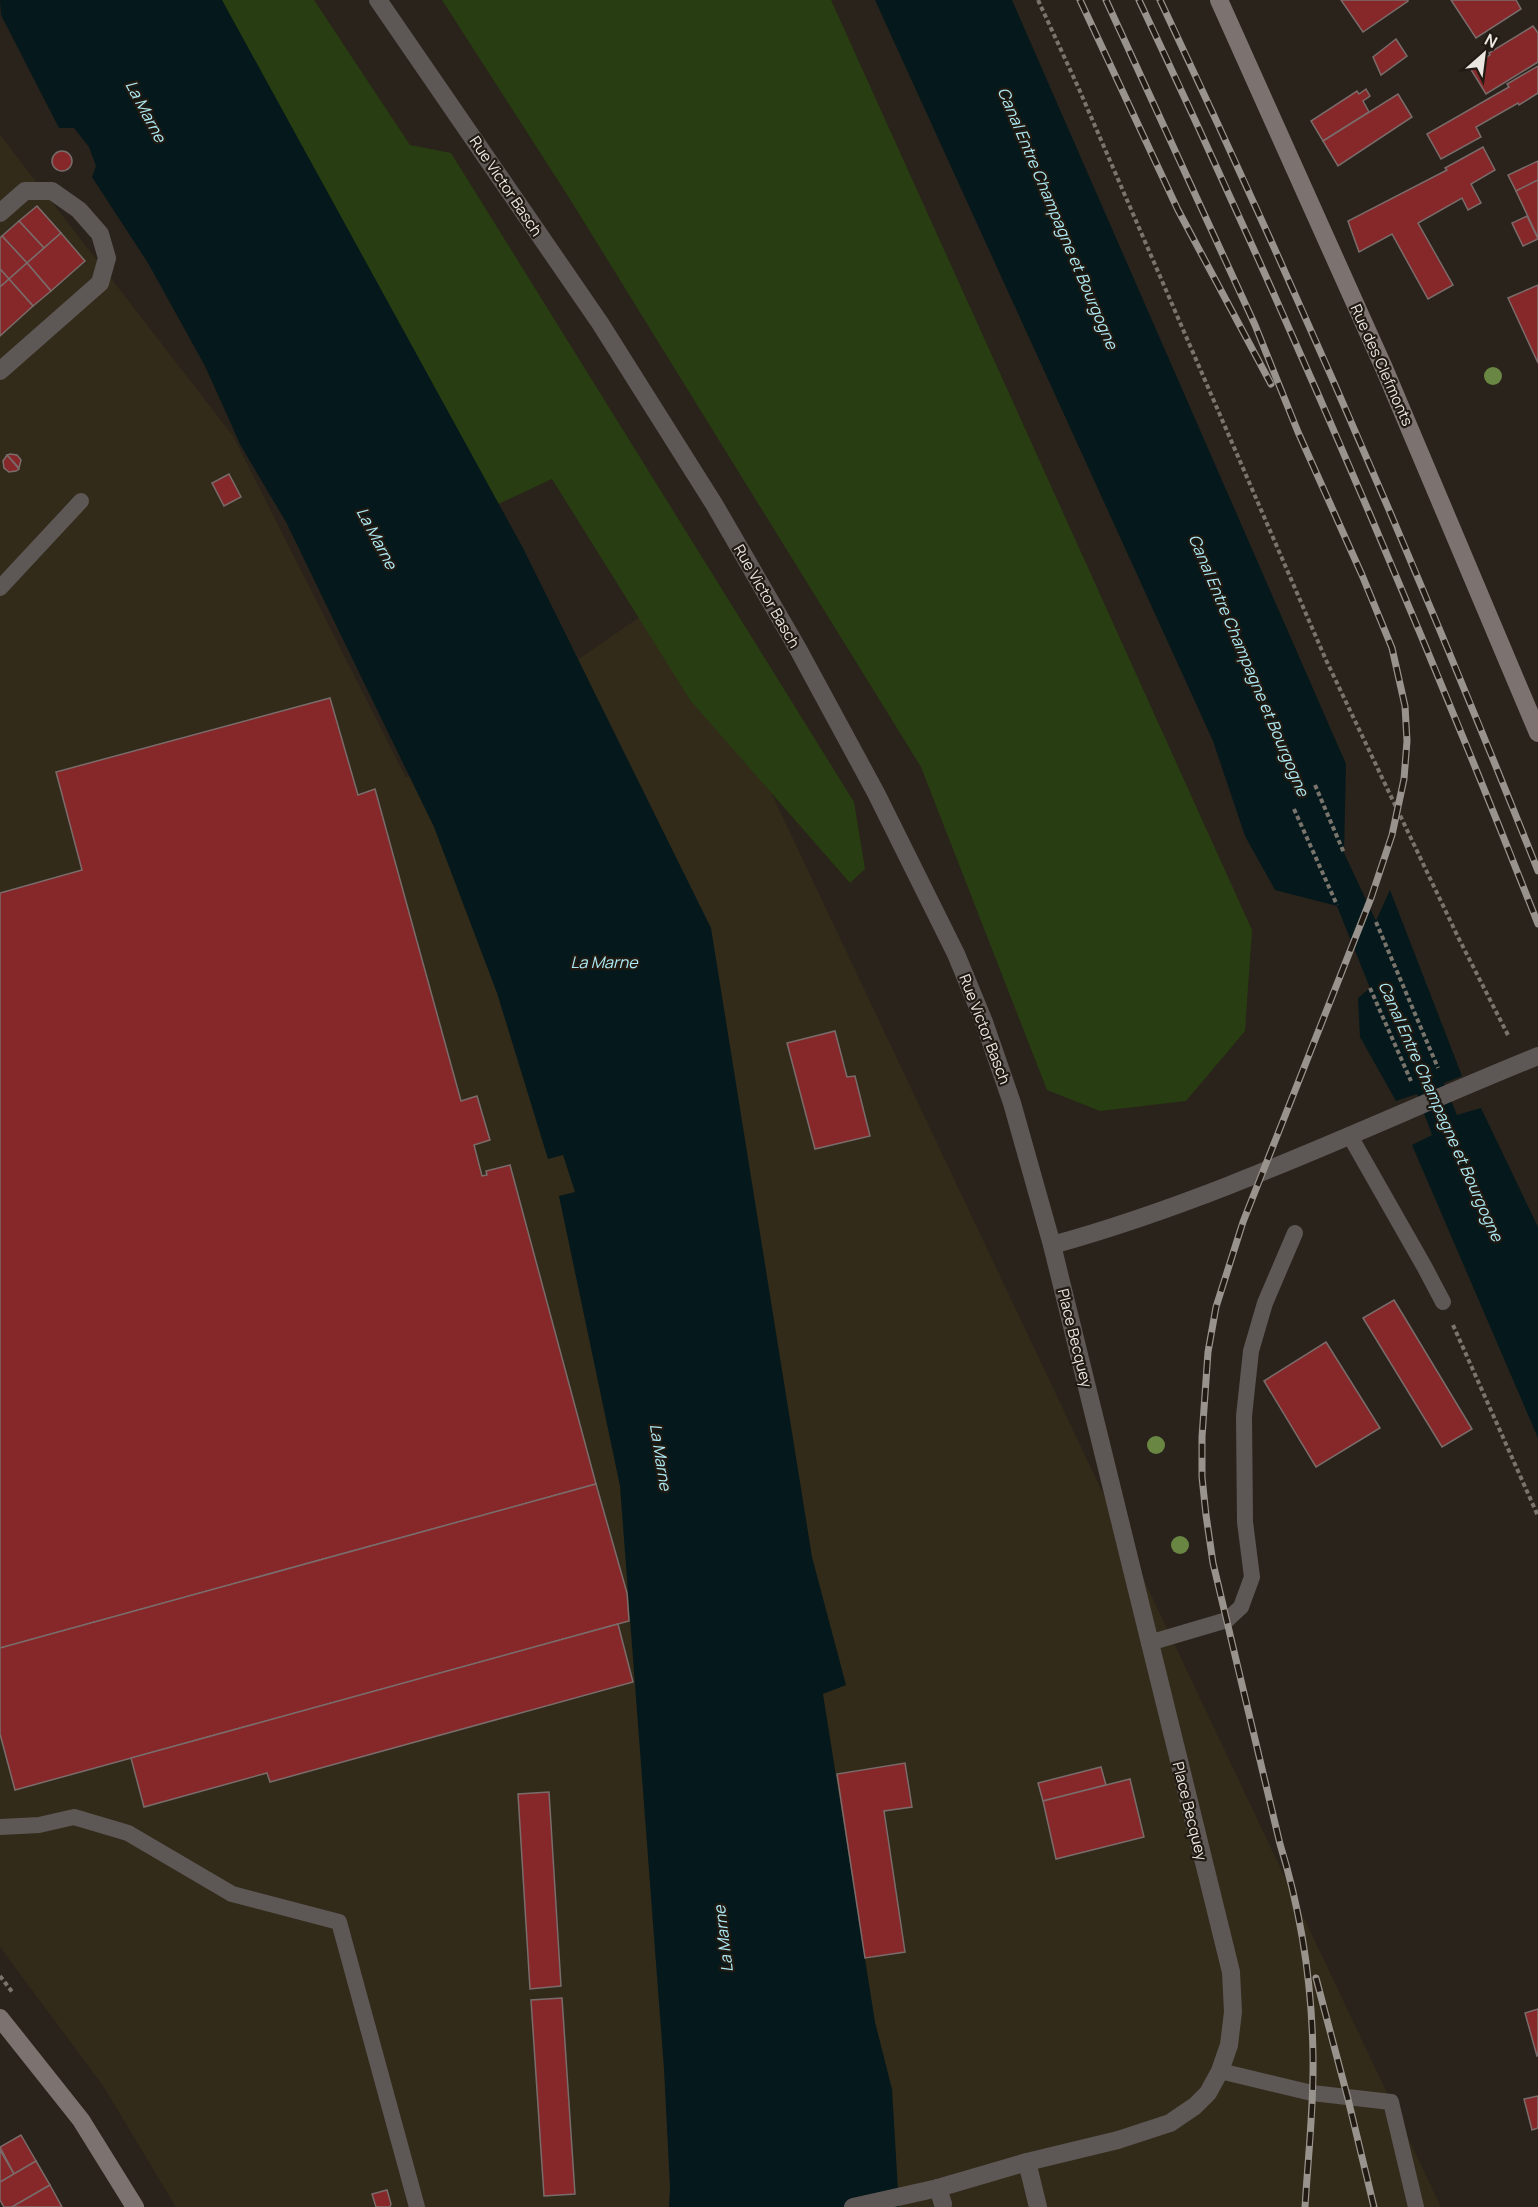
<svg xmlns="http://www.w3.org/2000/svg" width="1538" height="2207" viewBox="0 0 1538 2207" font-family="Manrope,sans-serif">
<rect width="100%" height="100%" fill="#2a231b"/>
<polygon fill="#322b1a" points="0,135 233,436 406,778 676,592 1441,2207 176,2207 104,2087 0,1947"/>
<g fill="#283d11">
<polygon points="193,0 314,0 410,145 451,153 854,802 865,869 850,883 690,700 552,479 477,514"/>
<polygon points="442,0 831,0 1252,930 1245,1031 1186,1101 1100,1111 1047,1090 921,767 568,196"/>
</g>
<g fill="#05181b">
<polygon points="0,0 222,0 523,548 711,928 812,1557 846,1685 823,1694 875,2022 892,2089 899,2207 669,2207 670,2187 664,2069 620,1486 559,1196 575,1192 563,1155 548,1159 497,993 434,827 286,522 241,446 205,366 148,263 92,177 96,166 89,147 74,128 59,128 1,15"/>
<polygon points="875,0 1012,0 1346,764 1344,853 1376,921 1390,890 1462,1076 1444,1083 1457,1115 1481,1108 1538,1227 1538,1438 1412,1145 1432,1135 1417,1094 1396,1101 1360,1037 1358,998 1370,988 1337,906 1275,890 1245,836 1213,741"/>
</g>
<g fill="#862829" stroke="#7a6c6b" stroke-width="1.5">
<polygon points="1341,0 1408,0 1408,1 1363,32"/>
<polygon points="1451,0 1516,0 1521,9 1476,38"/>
<polygon points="1533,26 1538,33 1538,62 1486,94 1470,68 1490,55 1489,53"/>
<polygon points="1396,39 1407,56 1381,75 1373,57"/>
<polygon points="1538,66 1538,93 1519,105 1518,103 1476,127 1481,137 1441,159 1427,134 1509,87 1507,84"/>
<polygon points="1366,89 1370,96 1363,101 1369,112 1323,141 1311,121 1357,91 1359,94"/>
<polygon points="1398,94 1412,117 1338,166 1323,141"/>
<polygon points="1483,147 1495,170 1471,184 1481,203 1468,210 1462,198 1418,223 1453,285 1428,299 1392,234 1359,252 1348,221 1447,170 1445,168"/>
<circle cx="62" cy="161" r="10"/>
<polygon points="1538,161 1538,180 1516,191 1508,175"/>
<polygon points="1538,180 1538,238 1516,191"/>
<polygon points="37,206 61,233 44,248 19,221"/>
<polygon points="1527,216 1538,239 1523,246 1512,223"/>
<polygon points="19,221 44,248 27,263 2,236"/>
<polygon points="61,233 85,261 51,291 27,263"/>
<polygon points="2,236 27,263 9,279 0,269 0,238"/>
<polygon points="27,263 51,291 33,306 9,279"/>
<polygon points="0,269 9,279 0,287"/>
<polygon points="9,279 33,306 0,336 0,287"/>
<polygon points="1538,285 1538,363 1508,298"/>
<polygon points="10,454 17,455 21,460 19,468 7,455"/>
<polygon points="7,455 19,469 16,471 9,472 4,468 3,461"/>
<polygon points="229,474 241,497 224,506 212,483"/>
<polygon points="330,698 358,795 375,789 461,1101 477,1096 490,1140 474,1145 482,1176 487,1175 486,1171 510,1165 596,1484 0,1648 0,893 82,870 56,772"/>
<polygon points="835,1031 847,1077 855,1076 870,1136 815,1149 787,1043"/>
<polygon points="1394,1300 1472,1429 1442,1447 1363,1318"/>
<polygon points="1326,1342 1380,1428 1316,1467 1264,1381"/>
<polygon points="596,1484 627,1593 629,1621 15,1790 0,1734 0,1648"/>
<polygon points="618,1624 633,1682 270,1782 267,1773 144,1807 131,1758"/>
<polygon points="905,1763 912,1807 884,1811 905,1952 865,1958 837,1774"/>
<polygon points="1101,1767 1106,1785 1043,1801 1038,1783"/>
<polygon points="1130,1779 1144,1837 1056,1859 1043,1801"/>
<polygon points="549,1792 561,1986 530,1989 518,1794"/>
<polygon points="562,1998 575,2194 544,2196 531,2000"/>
<polygon points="1538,2009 1538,2055 1537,2056 1525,2013"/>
<polygon points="1538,2096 1538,2128 1532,2130 1524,2099"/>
<polygon points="21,2135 36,2161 14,2174 0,2147"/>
<polygon points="0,2150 14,2174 0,2182"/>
<polygon points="36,2161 50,2185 12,2207 4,2207 0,2200 0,2182"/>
<polygon points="50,2185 62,2207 12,2207"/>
<polygon points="387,2190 391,2204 390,2207 376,2207 372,2194"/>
</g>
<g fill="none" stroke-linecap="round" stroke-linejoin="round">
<g stroke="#79746c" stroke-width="4" stroke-dasharray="4.5 3" stroke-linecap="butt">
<polyline points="1038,0 1079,89 1326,660 1458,937 1509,1037"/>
<polyline points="1315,785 1344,853"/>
<polyline points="1294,809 1337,905"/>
<polyline points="1376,922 1438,1068"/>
<polyline points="1370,988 1411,1081"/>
<polyline points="1453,1325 1538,1516"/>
<polyline points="0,1976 13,1993"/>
</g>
<g stroke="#5d5756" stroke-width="16">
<polyline points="0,588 81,501"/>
<polyline points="1350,1136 1424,1266 1443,1302"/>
<polyline points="1149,1643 1227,1620 1241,1607 1252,1577 1245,1522 1244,1416 1251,1351 1265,1303 1295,1233"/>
<polyline points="0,1827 39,1825 74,1817 128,1833 232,1894 339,1922 417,2207"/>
<polyline points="1220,2071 1312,2093 1391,2102 1416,2207"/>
</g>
<g stroke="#5d5756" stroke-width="18">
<polyline points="378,0 600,323 714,504 798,649 876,793 956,954 984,1022 1012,1103 1052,1245 1231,1972 1233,2012 1229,2045 1220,2071 1208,2093 1195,2106 1170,2123 1118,2140 1027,2162 938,2188 943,2204"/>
<polyline points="0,213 25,191 52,191 79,210 100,234 107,258 100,283 0,371"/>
<path d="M1052 1245C1220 1199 1377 1121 1538 1056"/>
<polyline points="1027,2162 1038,2207"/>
<polyline points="853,2207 938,2188"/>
</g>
<g stroke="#7c7371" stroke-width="18">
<polyline points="1219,0 1384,368 1538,733"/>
<polyline points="0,2018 81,2120 135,2207"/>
</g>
<g stroke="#99938d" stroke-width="7">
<g id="rail">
<polyline points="1080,0 1178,210 1271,384"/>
<path d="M1106 0 1255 325 1298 432 1362 575 1392 648 1405 706 1407 741 1404 779 1392 835 1371 898 1243 1222 1216 1307 1208 1352 1202 1437V1477L1206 1515 1213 1563 1280 1844C1301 1912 1312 1984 1313 2056 1314 2106 1308 2157 1305 2207"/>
<path d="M1139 0C1282 303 1415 612 1538 924"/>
<path d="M1160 0C1295 286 1421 577 1538 871"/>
<polyline points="1316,1978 1348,2099 1374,2207"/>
</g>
</g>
<use href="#rail" stroke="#201a12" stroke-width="4.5" stroke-dasharray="14" stroke-linecap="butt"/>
</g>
<g fill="#6a8643">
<circle cx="1493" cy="376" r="9"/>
<circle cx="1156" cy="1445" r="9"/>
<circle cx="1180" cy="1545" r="9"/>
</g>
<g text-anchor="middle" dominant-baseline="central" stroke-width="4.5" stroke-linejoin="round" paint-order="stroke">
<g font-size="15" fill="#eae6e0" stroke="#201a12">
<text transform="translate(506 186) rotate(56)">Rue Victor Basch</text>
<text transform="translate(1382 365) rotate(66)">Rue des Clefmonts</text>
<text transform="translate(767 596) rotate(60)">Rue Victor Basch</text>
<text transform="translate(985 1029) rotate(69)">Rue Victor Basch</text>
<text transform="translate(1075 1338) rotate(76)">Place Becquey</text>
<text transform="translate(1190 1811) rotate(76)">Place Becquey</text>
</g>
<g font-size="16" font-style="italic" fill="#aeebf6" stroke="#201a12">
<text transform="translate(146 111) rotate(62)">La Marne</text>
<text transform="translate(1058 218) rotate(67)">Canal Entre Champagne et Bourgogne</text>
<text transform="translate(377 538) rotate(62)">La Marne</text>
<text transform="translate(1249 665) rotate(67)">Canal Entre Champagne et Bourgogne</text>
<text x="604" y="962">La Marne</text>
<text transform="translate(1441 1111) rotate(66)">Canal Entre Champagne et Bourgogne</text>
<text transform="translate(661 1457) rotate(81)">La Marne</text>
<text transform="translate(723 1939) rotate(-97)">La Marne</text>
</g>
</g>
<g transform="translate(1484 54) rotate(28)" stroke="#201a12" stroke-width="4.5" paint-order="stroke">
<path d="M0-4.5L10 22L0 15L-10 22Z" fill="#eae6e0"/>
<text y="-9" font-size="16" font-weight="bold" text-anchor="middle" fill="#eae6e0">N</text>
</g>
</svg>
